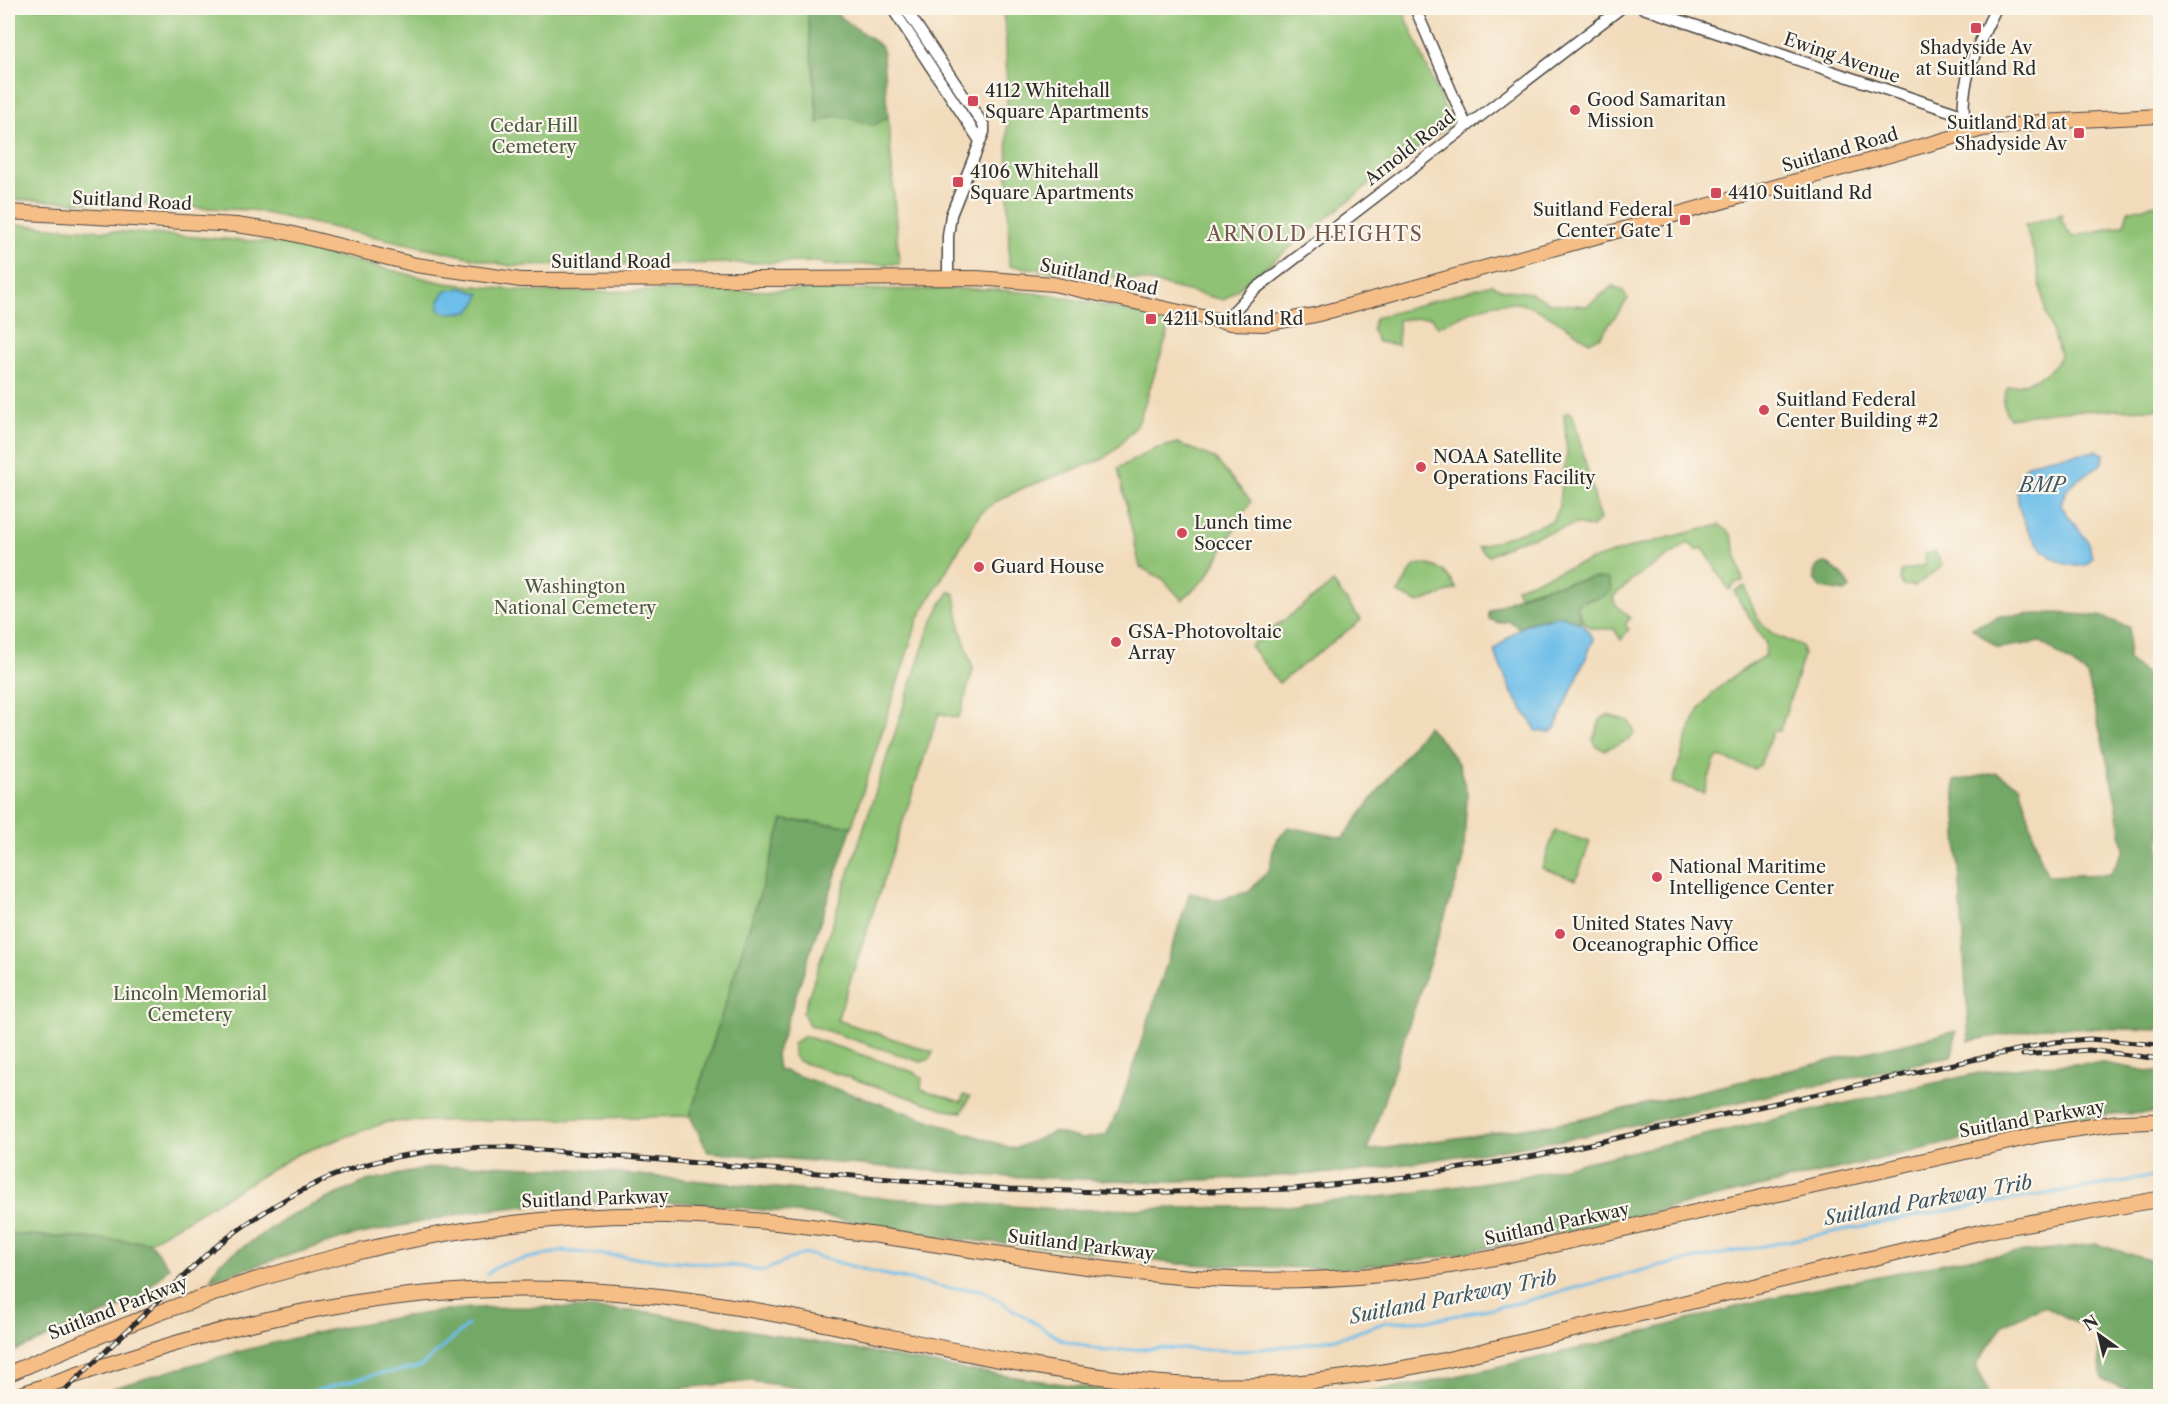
<svg xmlns="http://www.w3.org/2000/svg" width="2168" height="1404" viewBox="0 0 2168 1404" font-family="'Libre Caslon Text',serif">
<rect width="100%" height="100%" fill="#fbf7ec"/>
<filter id="ink" filterUnits="userSpaceOnUse"><feTurbulence type="fractalNoise" baseFrequency=".0167" numOctaves="2"/><feDisplacementMap in="SourceGraphic" scale="12" xChannelSelector="R" yChannelSelector="G"/><feConvolveMatrix kernelMatrix="1 2 1 2 8 2 1 2 1" color-interpolation-filters="sRGB"/></filter>
<filter id="wash" filterUnits="userSpaceOnUse"><feTurbulence type="fractalNoise" baseFrequency=".008" numOctaves="4" result="noise"/><feDisplacementMap in="SourceGraphic" scale="24" xChannelSelector="R" yChannelSelector="G"/><feGaussianBlur stdDeviation="1.35" result="paint"/><feColorMatrix in="noise" values="0 0 0 0 0 0 0 0 0 0 0 0 0 0 0 0 0 1.4 0 .05"/><feComposite in="paint" operator="in"/></filter>
<g filter="url(#wash)">
<rect width="100%" height="100%" fill="#f2dbbb"/>
<g fill="#8fc274" stroke="#5d7650" stroke-width="1.5">
<polygon points="8,8 807,8 818,122 839,114 883,120 888,116 899,264 823,265 820,262 511,266 251,210 8,199"/>
<polygon points="1002,8 1402,8 1451,124 1376,179 1224,300 1147,281 1009,266 1006,34"/>
<path d="M2160 203V409L2059 411 2010 418C2001 407 2002 400 2008 387 2025 385 2057 373 2060 353L2046 314 2035 257 2025 225 2062 214V222L2072 237 2124 225 2128 211Z"/>
<polygon points="8,224 280,243 444,283 535,292 990,289 1054,295 1163,319 1168,326 1168,333 1138,424 1116,449 1103,459 1023,488 997,501 979,515 918,619 852,826 783,820 690,1116 387,1122 298,1154 149,1242 8,1234"/>
<path d="M1491 284 1501 289 1531 293 1550 303 1587 306 1613 286 1623 291 1628 299 1601 336 1589 342C1573 330 1534 303 1514 303 1487 301 1461 316 1438 327L1431 317 1398 320V345L1378 342 1372 330 1375 318Z"/>
<polygon points="1568,412 1573,415 1600,519 1591,528 1577,524 1513,543 1489,556 1478,547 1552,521 1559,506 1562,474 1567,455 1564,414"/>
<polygon points="1177,443 1214,458 1251,501 1206,578 1182,600 1163,579 1140,567 1118,468 1152,450"/>
<path d="M1720 525 1731 534 1743 581 1735 583 1729 590 1703 548 1696 550 1689 543 1634 578 1613 597 1615 604 1630 618 1625 625 1629 629 1621 640 1614 629C1588 629 1586 631 1577 606L1579 602 1595 599 1593 578 1540 588 1519 595 1516 588C1582 560 1650 541 1720 525Z"/>
<polygon points="1935,552 1943,566 1915,586 1903,585 1900,580 1901,571 1925,565 1925,554"/>
<path d="M1425 564C1447 570 1445 572 1457 589L1419 603 1398 593 1413 568 1416 565Z"/>
<polygon points="1333,583 1361,620 1279,683 1250,646"/>
<path d="M1745 586C1752 607 1758 627 1779 637 1787 641 1795 641 1802 646L1804 655 1780 731H1773L1760 765 1754 769 1720 757 1715 760 1704 793 1673 783C1696 707 1695 699 1765 656L1766 644 1737 597 1735 591Z"/>
<polygon points="950,591 955,594 960,627 973,669 961,713 957,718 939,713 837,1020 933,1052 930,1059 921,1062 809,1025 803,1013 929,629 941,604"/>
<polygon points="1607,715 1629,721 1635,732 1629,740 1604,750 1595,746 1593,739 1601,719"/>
<polygon points="1555,831 1590,842 1576,880 1542,868"/>
<polygon points="805,1036 916,1073 922,1078 921,1089 961,1102 964,1095 970,1096 962,1112 951,1111 798,1061 793,1054 793,1043"/>
</g>
<g fill="#73a866" stroke="#4f6a48" stroke-width="1.5">
<path d="M807 8H828L882 47 888 116 875 125C850 124 844 106 818 123Z"/>
<path d="M1825 563C1837 569 1846 576 1850 588L1845 592 1821 588 1814 579V570L1819 565Z"/>
<path d="M1593 578 1608 579 1612 590 1604 596 1579 602 1577 606 1582 624C1565 613 1535 618 1518 627L1509 621 1499 623 1489 619V612C1521 591 1555 585 1593 578Z"/>
<polygon points="2056,613 2100,616 2129,627 2128,660 2148,676 2160,697 2160,1030 2046,1027 1969,1041 1954,781 1996,773 2020,785 2039,854 2048,876 2110,874 2124,850 2115,796 2087,675 2041,642 1998,648 1972,628 2000,616"/>
<polygon points="1427,726 1446,746 1459,765 1467,793 1463,862 1367,1151 1573,1121 1956,1031 1952,1056 1569,1139 1354,1172 1162,1182 992,1176 708,1152 690,1116 783,820 852,826 776,1055 778,1069 1014,1149 1054,1132 1082,1139 1106,1135 1120,1107 1190,892 1214,900 1249,892 1270,868 1274,844 1288,827 1343,838"/>
<polygon points="2103,1063 2160,1073 2160,1113 2112,1114 2008,1129 1575,1230 1449,1256 1342,1269 1179,1264 1066,1249 944,1238 814,1215 682,1202 536,1205 470,1212 351,1236 210,1280 219,1263 291,1215 367,1181 429,1168 485,1165 575,1169 871,1197 1074,1210 1287,1206 1398,1195 1515,1178 1979,1073 2039,1065"/>
<polygon points="8,1234 149,1242 169,1267 137,1300 8,1354"/>
<polygon points="2096,1244 2160,1263 2160,1396 2143,1396 2102,1379 2096,1333 2045,1306 2004,1324 1976,1365 1988,1391 1977,1396 1780,1396 1762,1391 1748,1396 1341,1396 1430,1382 1599,1344 1770,1298 1964,1259"/>
<path d="M551 1307 649 1312 960 1369 1144 1396H853L751 1381 656 1391 636 1396H105L114 1388C224 1354 336 1323 451 1310 484 1306 518 1308 551 1307Z"/>
</g>
<g fill="#6dbee9" stroke="#4c748a" stroke-width="1.5">
<polygon points="463,288 480,294 476,304 469,312 445,313 439,309 439,301 445,291"/>
<path d="M2096 451 2104 454 2103 463C2084 477 2065 481 2061 506L2089 543 2092 558 2086 565C2035 575 1998 487 2028 465 2041 456 2080 454 2096 451Z"/>
<path d="M1562 616 1582 624 1594 639 1555 728 1551 732 1537 731 1512 693 1494 651C1518 626 1527 621 1562 616Z"/>
</g>
<g fill="none" stroke-linecap="round" stroke-linejoin="round">
<g stroke="#6dbee9" stroke-width="3">
<polyline points="487,1274 501,1264 563,1251 744,1267 763,1271 804,1253 873,1272 948,1288 982,1290 1062,1340 1104,1351 1160,1348 1241,1351 1307,1344 1349,1335 1386,1322 1432,1320 1518,1303 1651,1268 1920,1215 2156,1176"/>
<polyline points="297,1396 373,1375 420,1367 468,1325"/>
</g>
</g>
</g>
<g filter="url(#ink)">
<g fill="none" stroke-linecap="round" stroke-linejoin="round">
<g stroke="#494541" stroke-width="13">
<g id="minor">
<polyline points="892,8 980,141"/>
<polyline points="905,8 984,126 984,132 951,215 948,236 948,278"/>
<polyline points="1415,8 1466,125"/>
<polyline points="1643,8 1962,115"/>
<path d="M1967 133C1955 90 1977 46 1996 8"/>
<polyline points="1230,323 1231,314 1253,291 1621,8"/>
</g>
</g>
<g stroke="#494541" stroke-width="16">
<polyline id="major" points="8,212 236,225 285,232 416,265 521,280 977,278 1053,284 1230,323 1263,324 1315,315 1983,129 2040,122 2160,116"/>
</g>
<g stroke="#494541" stroke-width="17">
<g id="highway">
<path d="M8 1374C222 1280 450 1207 686 1216 846 1222 1004 1261 1163 1275 1275 1286 1388 1279 1498 1257L2042 1134 2115 1123 2160 1121"/>
<path d="M17 1396C229 1319 418 1271 645 1295 817 1312 984 1367 1156 1383 1254 1392 1350 1380 1446 1360L1990 1230 2160 1199"/>
</g>
</g>
<use href="#minor" stroke="#fff" stroke-width="10"/>
<use href="#major" stroke="#f6be87" stroke-width="14"/>
<use href="#highway" stroke="#f6be87" stroke-width="15"/>
<g stroke="#2b2b2b" stroke-width="5">
<g id="rail">
<polyline points="2023,1055 2089,1050 2160,1059"/>
<path d="M59 1396 209 1252C305 1175 382 1147 505 1147L1010 1189 1130 1193 1293 1189 1406 1177 1535 1156 2054 1042 2089 1039 2160 1045"/>
</g>
</g>
<use href="#rail" stroke="#fbf7ec" stroke-width="3" stroke-dasharray="9" stroke-linecap="butt"/>
</g>
</g>
<g fill="#d1495b" stroke="#fbf7ec" stroke-width="2">
<rect x="1970" y="22" width="12" height="12" rx="3"/>
<rect x="967" y="95" width="12" height="12" rx="3"/>
<circle cx="1575" cy="110" r="6"/>
<rect x="2073" y="127" width="12" height="12" rx="3"/>
<rect x="952" y="176" width="12" height="12" rx="3"/>
<rect x="1710" y="187" width="12" height="12" rx="3"/>
<rect x="1679" y="214" width="12" height="12" rx="3"/>
<rect x="1145" y="313" width="12" height="12" rx="3"/>
<circle cx="1764" cy="410" r="6"/>
<circle cx="1421" cy="467" r="6"/>
<circle cx="1182" cy="533" r="6"/>
<circle cx="979" cy="567" r="6"/>
<circle cx="1116" cy="642" r="6"/>
<circle cx="1657" cy="877" r="6"/>
<circle cx="1560" cy="934" r="6"/>
</g>
<g text-anchor="middle" dominant-baseline="central" stroke-width="4.5" stroke-linejoin="round" paint-order="stroke">
<g font-size="18" fill="#2b2b2b" stroke="#fbf7ec" text-anchor="start">
<text x="1976" y="48" text-anchor="middle">Shadyside Av<tspan x="1976" dy="21">at Suitland Rd</tspan></text>
<text x="985" y="91">4112 Whitehall<tspan x="985" dy="21">Square Apartments</tspan></text>
<text x="1587" y="100">Good Samaritan<tspan x="1587" dy="21">Mission</tspan></text>
<text x="2067" y="123" text-anchor="end">Suitland Rd at<tspan x="2067" dy="21">Shadyside Av</tspan></text>
<text x="970" y="172">4106 Whitehall<tspan x="970" dy="21">Square Apartments</tspan></text>
<text x="1728" y="193">4410 Suitland Rd</text>
<text x="1673" y="210" text-anchor="end">Suitland Federal<tspan x="1673" dy="21">Center Gate 1</tspan></text>
<text x="1163" y="319">4211 Suitland Rd</text>
<text x="1776" y="400">Suitland Federal<tspan x="1776" dy="21">Center Building #2</tspan></text>
<text x="1433" y="457">NOAA Satellite<tspan x="1433" dy="21">Operations Facility</tspan></text>
<text x="1194" y="523">Lunch time<tspan x="1194" dy="21">Soccer</tspan></text>
<text x="991" y="567">Guard House</text>
<text x="1128" y="632">GSA-Photovoltaic<tspan x="1128" dy="21">Array</tspan></text>
<text x="1669" y="867">National Maritime<tspan x="1669" dy="21">Intelligence Center</tspan></text>
<text x="1572" y="924">United States Navy<tspan x="1572" dy="21">Oceanographic Office</tspan></text>
</g>
<g font-size="18" fill="#2b2b2b" stroke="#fbf7ec">
<text transform="translate(1842 58) rotate(19)">Ewing Avenue</text>
<text transform="translate(1410 148) rotate(-38)">Arnold Road</text>
<text transform="translate(1840 150) rotate(-16)">Suitland Road</text>
<text transform="translate(132 201) rotate(3)">Suitland Road</text>
<text x="611" y="262">Suitland Road</text>
<text transform="translate(1099 277) rotate(12)">Suitland Road</text>
<text transform="translate(2032 1119) rotate(-10)">Suitland Parkway</text>
<text transform="translate(595 1199) rotate(-2)">Suitland Parkway</text>
<text transform="translate(1557 1224) rotate(-12)">Suitland Parkway</text>
<text transform="translate(1081 1245) rotate(7)">Suitland Parkway</text>
<text transform="translate(118 1308) rotate(-21)">Suitland Parkway</text>
</g>
<g font-size="18" fill="#495841" stroke="#fbf7ec">
<text x="534" y="126">Cedar Hill<tspan x="534" dy="21">Cemetery</tspan></text>
<text x="575" y="587">Washington<tspan x="575" dy="21">National Cemetery</tspan></text>
<text x="190" y="994">Lincoln Memorial<tspan x="190" dy="21">Cemetery</tspan></text>
</g>
<g font-size="20" letter-spacing="1.5" fill="#72574f" stroke="#fbf7ec">
<text x="1315" y="234">ARNOLD HEIGHTS</text>
</g>
<g font-size="20" font-style="italic" fill="#3f5764" stroke="#fbf7ec">
<text x="2042" y="485">BMP</text>
<text transform="translate(1928 1200) rotate(-10)">Suitland Parkway Trib</text>
<text transform="translate(1453 1297) rotate(-11)">Suitland Parkway Trib</text>
</g>
</g>
<rect width="2168" height="1404" fill="none" stroke="#fbf7ec" stroke-width="30"/>
<g transform="translate(2099 1335) rotate(326)" stroke="#fbf7ec" stroke-width="4.5" paint-order="stroke">
<path d="M0-4.5L10 22L0 15L-10 22Z" fill="#2b2b2b"/>
<text y="-9" font-size="16" font-weight="bold" text-anchor="middle" fill="#2b2b2b">N</text>
</g>
</svg>
